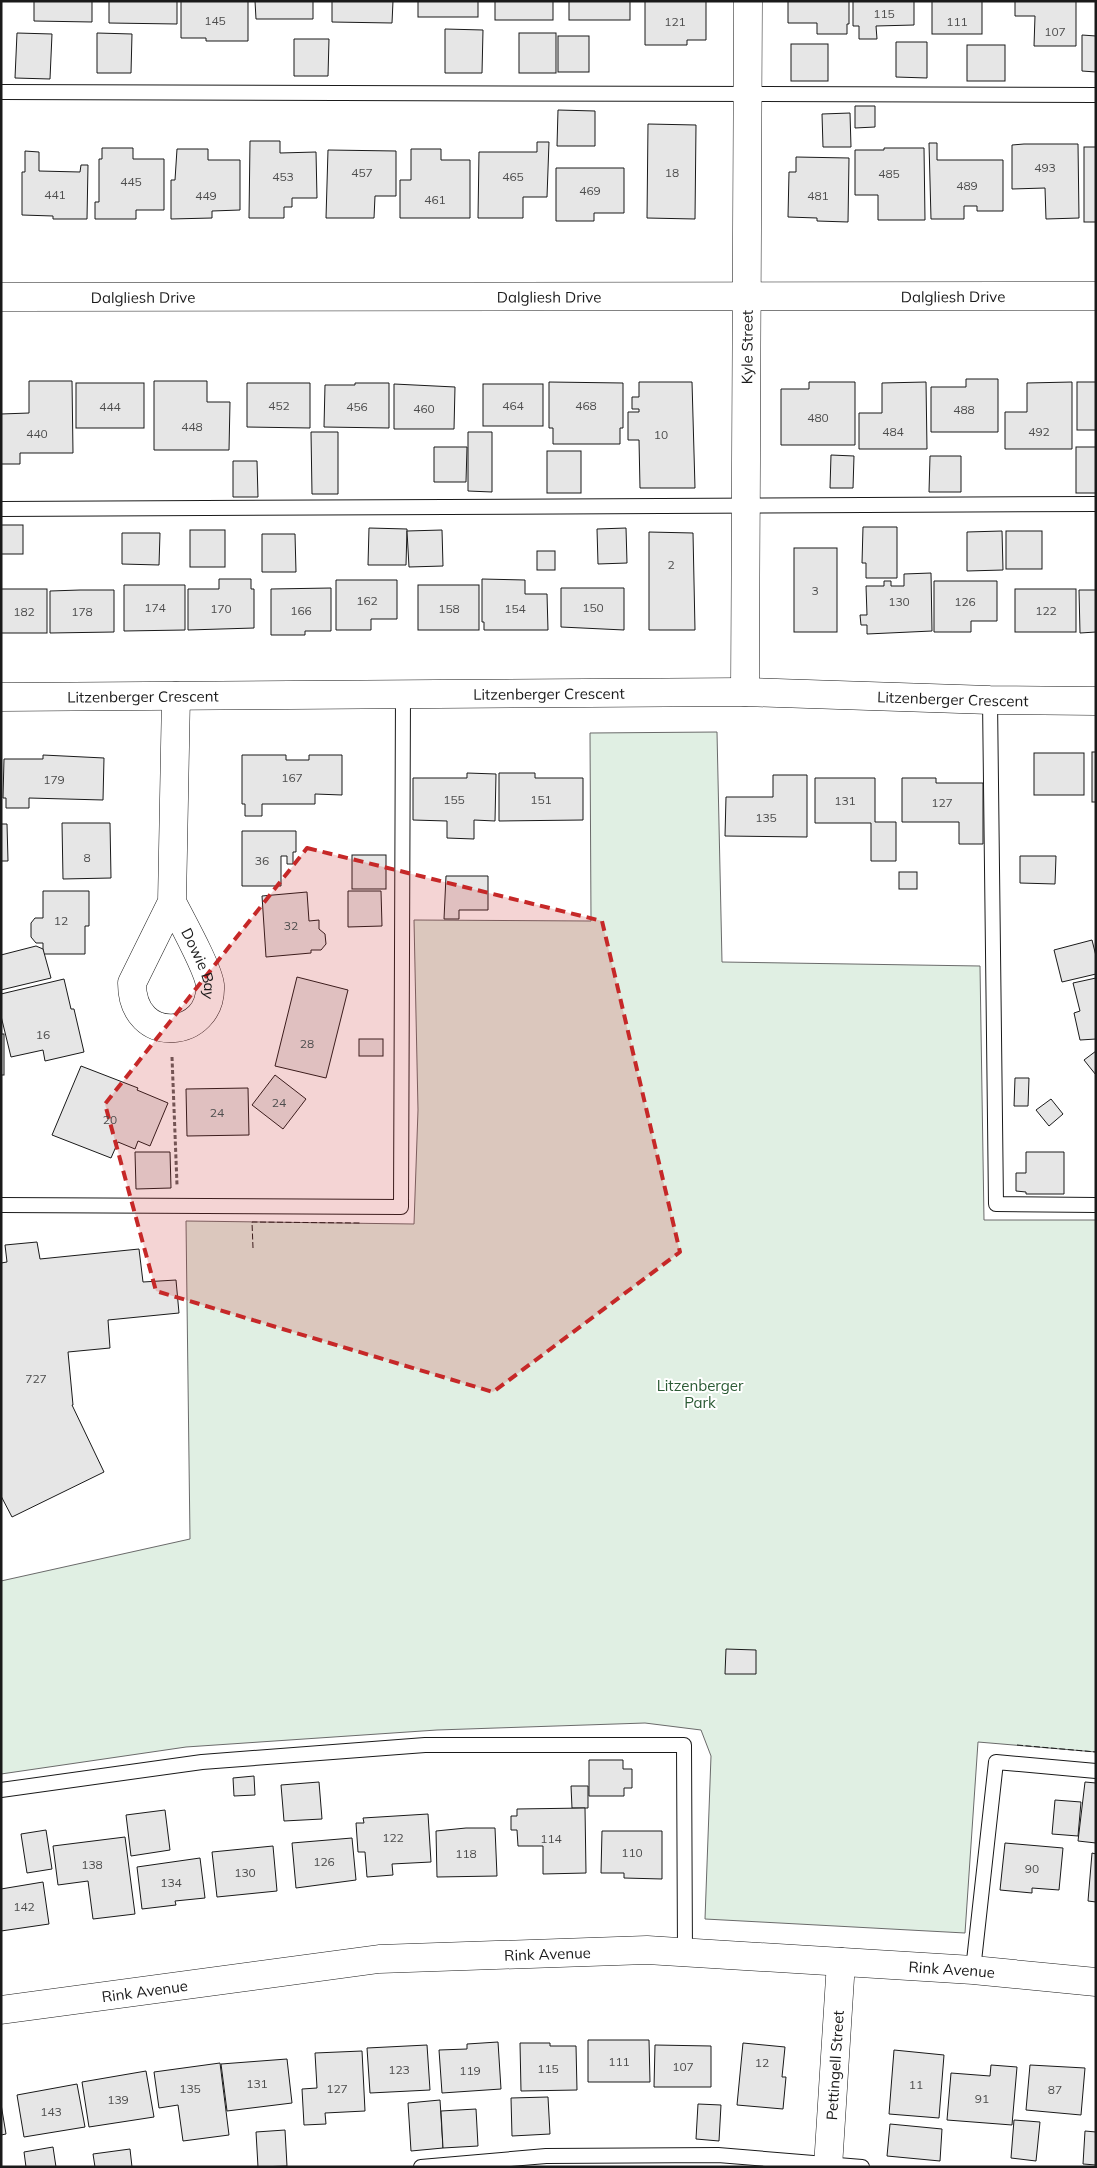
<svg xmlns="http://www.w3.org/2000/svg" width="1097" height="2168" viewBox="0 0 1097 2168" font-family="Mulish,sans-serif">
<rect width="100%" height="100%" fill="#fff"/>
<polygon fill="#e0efe3" stroke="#6a6a6a" points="717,732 722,962 980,966 984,1220 1096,1220 1096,1752 978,1742 965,1933 705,1919 711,1756 701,1730 645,1723 437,1730 186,1747 1,1774 1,1581 190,1539 186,1221 414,1224 418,1110 414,920 591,921 590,733"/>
<g fill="#e6e6e6" stroke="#1a1a1a">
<polygon points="34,1 92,1 92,22 34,21"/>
<polygon points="109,1 177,1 177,24 109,23"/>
<polygon points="181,1 248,1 248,41 206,41 206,38 181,38"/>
<polygon points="255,1 313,1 313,19 256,19"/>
<polygon points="332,1 393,1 392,23 332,22"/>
<rect x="418" y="1" width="60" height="16"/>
<rect x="495" y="1" width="58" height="19"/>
<rect x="569" y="1" width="61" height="19"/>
<polygon points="645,1 706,1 706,40 687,40 687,45 645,45"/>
<polygon points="788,1 849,1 849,24 847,24 847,34 817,34 817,23 788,23"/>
<polygon points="853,1 914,1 914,25 876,26 877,39 859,39 859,26 853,26"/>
<rect x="932" y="1" width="50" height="33"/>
<polygon points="1015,1 1076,1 1076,46 1034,46 1035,16 1015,16"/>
<polygon points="445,29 483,30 482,73 445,73"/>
<polygon points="17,33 52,34 50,79 15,78"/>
<polygon points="97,33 132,34 131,73 97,73"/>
<rect x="519" y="33" width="37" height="40"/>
<polygon points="1082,35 1096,36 1096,72 1082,71"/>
<rect x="558" y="36" width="31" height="36"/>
<polygon points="294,39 329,39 328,76 294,76"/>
<polygon points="896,42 927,42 927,78 896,77"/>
<rect x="791" y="44" width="37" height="37"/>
<rect x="967" y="45" width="38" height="36"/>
<polygon points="855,106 875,106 875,127 855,128"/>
<polygon points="558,110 595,111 595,146 557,146"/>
<polygon points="850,113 851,147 823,147 822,114"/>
<polygon points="648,124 696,125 695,219 647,218"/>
<polygon points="250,141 280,141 280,153 316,152 317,198 292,198 292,207 284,207 284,218 249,218"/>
<polygon points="537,142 549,142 547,197 523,197 523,218 478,218 479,152 537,152"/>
<polygon points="929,143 937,143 937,160 1003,160 1003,211 977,211 977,206 964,206 964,219 931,219"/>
<polygon points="1024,144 1078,144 1079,218 1046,219 1045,188 1012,189 1012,145"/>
<rect x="1084" y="147" width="12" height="75"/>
<polygon points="102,148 133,148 133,159 164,159 164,210 136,210 136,219 95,219 95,202 99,202 99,159 102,159"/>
<polygon points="884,148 924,148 925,220 878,220 878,195 855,195 855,150 884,150"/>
<polygon points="177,149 208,149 208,160 240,160 240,210 212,211 212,218 171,219 171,180 175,180"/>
<polygon points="411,149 441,149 441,160 470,160 470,218 400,218 400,180 411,180"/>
<polygon points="328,150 396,151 396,196 375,196 374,218 326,218"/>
<polygon points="25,151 39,152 39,171 80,172 81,165 88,165 87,219 53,219 53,216 22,215 22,172 25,172"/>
<polygon points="796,157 849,158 848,222 817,221 817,218 788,217 789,172 796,172"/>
<polygon points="556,168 624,168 624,213 594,213 594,221 556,221"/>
<polygon points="966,379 998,379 998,432 931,432 931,387 966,387"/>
<polygon points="29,381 72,381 73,453 20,453 20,464 1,464 1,414 29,413"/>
<polygon points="154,381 207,381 207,402 230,402 229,450 154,450"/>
<polygon points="549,382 623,383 623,428 620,428 620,444 553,444 553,428 549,428"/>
<polygon points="639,382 692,382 695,488 640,488 639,440 628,440 628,412 639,412 639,409 632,409 632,397 639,397"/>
<polygon points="809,382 855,382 855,445 781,445 781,389 809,389"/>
<polygon points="926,382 927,449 859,449 859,413 882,413 882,383"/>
<polygon points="1072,382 1072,449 1005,449 1005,412 1027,412 1027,383"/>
<rect x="1077" y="382" width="19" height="48"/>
<rect x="76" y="383" width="68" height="45"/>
<polygon points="247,383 310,383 310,428 247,427"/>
<polygon points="355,383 389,383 389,428 324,427 325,385 355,385"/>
<polygon points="394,384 455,387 454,429 394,429"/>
<rect x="483" y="384" width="60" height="42"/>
<polygon points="311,432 338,432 338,494 312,494"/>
<polygon points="468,432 492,432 492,492 468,491"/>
<polygon points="434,447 467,447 466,482 434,482"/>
<rect x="1076" y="447" width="20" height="46"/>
<rect x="547" y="451" width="34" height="42"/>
<polygon points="831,455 854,456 853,488 830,488"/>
<polygon points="930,456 961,456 961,492 929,492"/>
<polygon points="233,461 257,461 258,497 233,497"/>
<rect x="1" y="525" width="22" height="29"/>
<polygon points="863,527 897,527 897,578 866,578 866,563 862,563"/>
<polygon points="369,528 407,529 406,565 368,565"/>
<polygon points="626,528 627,563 598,564 597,529"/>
<rect x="190" y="530" width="35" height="37"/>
<polygon points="442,530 443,566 409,567 407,531"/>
<polygon points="1002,531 1003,570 967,571 967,532"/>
<rect x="1006" y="531" width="36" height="38"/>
<polygon points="649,532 693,533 695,630 649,630"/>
<polygon points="122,533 160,533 159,565 122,564"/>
<polygon points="262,534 295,534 296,572 262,572"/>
<rect x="794" y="548" width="43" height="84"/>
<rect x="537" y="551" width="18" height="19"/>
<polygon points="931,573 932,631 867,634 867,625 861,625 860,615 867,615 866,586 884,586 884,581 891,581 891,586 904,586 904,574"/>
<polygon points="219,579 251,579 251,589 254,589 254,628 188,630 188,589 219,589"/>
<polygon points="482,579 525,580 525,594 547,594 548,630 484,630 484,622 482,622"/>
<polygon points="336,580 397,580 397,619 371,619 371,630 336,630"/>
<polygon points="934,581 997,581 997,621 971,621 971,632 934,632"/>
<polygon points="124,585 185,585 185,630 124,631"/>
<rect x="418" y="585" width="61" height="45"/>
<polygon points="331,588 331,631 305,631 305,635 271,635 271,589"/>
<polygon points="561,588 624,588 624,630 561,627"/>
<rect x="1" y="589" width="46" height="44"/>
<rect x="1015" y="589" width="61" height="43"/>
<polygon points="80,590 114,590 114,632 50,633 50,591"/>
<polygon points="1079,590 1096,590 1096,632 1080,633"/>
<rect x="1092" y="752" width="4" height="50"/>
<rect x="1034" y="753" width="50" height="42"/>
<polygon points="43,755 104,758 103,800 29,798 29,808 6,808 6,798 3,798 4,759 43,759"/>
<polygon points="242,755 286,755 286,760 309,760 309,755 342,755 342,795 315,794 315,804 262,804 262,816 245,816 245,804 242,804"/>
<polygon points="467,773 496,774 495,821 474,820 474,839 447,838 447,821 413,820 413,778 467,778"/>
<polygon points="499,773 535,773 535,778 583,778 583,820 499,821"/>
<polygon points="773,775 807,775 807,837 725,836 726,797 773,797"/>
<polygon points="815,778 875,778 875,822 896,822 896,861 871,861 871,823 815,823"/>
<polygon points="902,778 936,778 936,783 983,783 983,844 959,844 959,822 902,822"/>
<polygon points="62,823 110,823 111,878 63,879"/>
<polygon points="1,824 7,824 8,861 1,861"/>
<polygon points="242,831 296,831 296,852 293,852 293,864 287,864 287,856 281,856 281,886 242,886"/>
<rect x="352" y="855" width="34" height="34"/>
<polygon points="1020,856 1056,856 1055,884 1020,883"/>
<rect x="899" y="872" width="18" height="17"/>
<polygon points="446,876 488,876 488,910 459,910 459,919 444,919"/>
<polygon points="43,891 89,891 89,926 85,926 85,954 43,954 43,943 36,943 31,937 31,923 35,918 43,918"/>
<polygon points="348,891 381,891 382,926 348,927"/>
<polygon points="307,892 309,921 319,920 319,929 325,934 326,944 321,950 311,950 311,953 266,957 262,896"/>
<polygon points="1092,940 1096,956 1096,974 1062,982 1054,950"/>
<polygon points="36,946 43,949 51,978 1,990 1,955"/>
<polygon points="297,977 348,990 326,1078 275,1066"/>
<polygon points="1096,978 1096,1039 1080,1040 1074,1013 1080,1011 1073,983"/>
<polygon points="64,979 71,1009 74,1009 84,1052 45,1061 43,1050 11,1057 1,1016 1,994"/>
<rect x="1" y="1034" width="3" height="41"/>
<rect x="359" y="1039" width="24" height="17"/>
<polygon points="1096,1051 1096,1075 1084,1060"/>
<polygon points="81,1066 138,1088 137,1090 168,1103 150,1146 138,1141 135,1149 118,1142 111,1158 52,1135"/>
<polygon points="275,1075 306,1099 283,1129 252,1105"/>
<polygon points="1015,1078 1029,1078 1028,1106 1014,1106"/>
<polygon points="248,1088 249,1135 187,1136 186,1089"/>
<polygon points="1051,1099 1063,1114 1049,1126 1036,1110"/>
<polygon points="135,1152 170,1152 171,1188 136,1189"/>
<polygon points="1026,1152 1064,1152 1064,1194 1026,1194 1026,1192 1016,1191 1016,1173 1026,1173"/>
<polygon points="37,1242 40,1259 139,1249 143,1282 176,1280 179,1313 108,1320 110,1348 68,1352 73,1405 72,1405 104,1472 12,1517 1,1496 1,1263 7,1262 5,1245"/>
<polygon points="726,1649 756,1650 756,1674 725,1674"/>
<polygon points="589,1760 623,1760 623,1769 632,1769 632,1788 624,1788 624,1796 589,1796"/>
<polygon points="254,1776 255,1795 234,1796 233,1778"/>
<polygon points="319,1782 322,1819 284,1821 281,1785"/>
<polygon points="1085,1782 1096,1783 1096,1843 1078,1841"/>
<polygon points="571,1786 588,1786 588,1808 572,1808"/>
<polygon points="1055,1800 1081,1802 1078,1836 1052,1834"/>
<polygon points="585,1808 586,1873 543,1874 543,1846 518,1846 517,1830 511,1830 511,1816 517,1816 517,1809"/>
<polygon points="165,1810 170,1850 131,1856 126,1815"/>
<polygon points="428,1814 431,1862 392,1864 393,1875 367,1877 365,1852 358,1852 356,1823 364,1823 363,1818"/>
<polygon points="466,1828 495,1828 497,1876 437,1877 436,1831"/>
<polygon points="46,1830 52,1869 27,1873 21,1834"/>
<polygon points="602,1831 662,1831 662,1879 624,1878 624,1873 601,1873"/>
<polygon points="125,1837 135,1914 93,1919 88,1881 58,1885 53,1846"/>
<polygon points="352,1838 356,1880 296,1888 292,1843"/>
<polygon points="1005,1843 1063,1848 1059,1890 1032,1888 1032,1893 1000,1890"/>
<polygon points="273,1846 277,1891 217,1897 212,1852"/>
<polygon points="1092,1853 1096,1854 1096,1902 1088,1901"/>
<polygon points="200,1858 205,1898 175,1901 176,1905 142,1909 137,1867"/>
<polygon points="43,1882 49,1924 1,1931 1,1889"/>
<polygon points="588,2040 649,2040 650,2082 588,2082"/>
<polygon points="498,2042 501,2089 442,2093 439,2050 467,2049 467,2044"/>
<polygon points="520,2043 550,2043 550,2046 576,2046 577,2090 521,2091"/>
<polygon points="743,2043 785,2047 782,2077 786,2077 783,2109 737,2105"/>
<polygon points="427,2045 430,2090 370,2093 367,2048"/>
<polygon points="655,2045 711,2046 711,2087 654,2087"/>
<polygon points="894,2050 944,2055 939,2118 889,2114"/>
<polygon points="362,2051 365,2111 325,2113 326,2124 304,2125 302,2089 317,2088 315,2053"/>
<polygon points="287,2059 292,2103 227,2111 221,2064"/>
<polygon points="220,2063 229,2135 183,2141 178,2105 159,2108 154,2072"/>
<polygon points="991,2065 1017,2067 1012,2125 947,2120 951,2073 990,2076"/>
<polygon points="1030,2065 1085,2068 1081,2115 1026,2110"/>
<polygon points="146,2071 154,2117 89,2127 82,2082"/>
<polygon points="77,2084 85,2127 24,2137 17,2095"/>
<polygon points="548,2097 550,2134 512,2136 511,2098"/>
<polygon points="440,2100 443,2148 411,2151 408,2103"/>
<polygon points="1,2104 6,2134 1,2135"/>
<polygon points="698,2104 721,2105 719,2141 696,2139"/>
<polygon points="476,2109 478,2146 443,2148 441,2111"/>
<polygon points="1014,2120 1040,2122 1036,2161 1011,2158"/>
<polygon points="890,2124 942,2129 940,2161 887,2156"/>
<polygon points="285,2130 287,2166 258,2167 256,2132"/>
<polygon points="1085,2131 1096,2132 1096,2165 1083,2164"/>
<polygon points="53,2147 56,2167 26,2167 24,2152"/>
<polygon points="130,2149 132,2167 95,2167 93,2154"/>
</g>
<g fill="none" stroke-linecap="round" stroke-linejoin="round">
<g stroke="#1a1a1a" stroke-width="16">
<g id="service">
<polyline points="1,92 1096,95"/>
<polyline points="1,509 1096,504"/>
<polyline points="990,700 996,1204 1096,1205"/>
<polyline points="1,1205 401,1207 403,695"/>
<polyline points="1,1790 202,1762 425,1745 684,1745 685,1953"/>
<polyline points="973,1970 996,1762 1096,1771"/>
<polyline points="421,2167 546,2156 718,2155 862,2167"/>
</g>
</g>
<g stroke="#1a1a1a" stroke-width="29">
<g id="minor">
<path id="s1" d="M745 692 748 1"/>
<path id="s2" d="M1 697 745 692 990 700 1096 701"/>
<path id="s3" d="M172 902C181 920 208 968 210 985 213 1039 132 1047 132 983L172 902 176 696"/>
<path id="s4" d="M828 2167 841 1962"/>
</g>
</g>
<g stroke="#1a1a1a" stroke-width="29">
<g id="tertiary">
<path id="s5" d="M1 297 1096 296"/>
<path id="s6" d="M1 2010 379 1959 647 1950 973 1970 1096 1982"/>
</g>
</g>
<polyline stroke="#5f5f5f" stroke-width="3" stroke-dasharray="4 2.5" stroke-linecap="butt" points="172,1057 177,1185"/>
<use href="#service" stroke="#fff" stroke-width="14"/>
<use href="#minor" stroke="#fff" stroke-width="28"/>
<use href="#tertiary" stroke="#fff" stroke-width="28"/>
<g stroke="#1a1a1a" stroke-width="1" stroke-dasharray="6 2.5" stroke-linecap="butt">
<polyline points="253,1248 252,1222 361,1223"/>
<polyline points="1017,1745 1096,1752"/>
</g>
</g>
<path fill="#c62828" fill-opacity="0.2" stroke="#c62828" stroke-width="4" stroke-dasharray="10 6" stroke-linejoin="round" d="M307 848 602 921 680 1252 493 1392 156 1291 105 1104Z"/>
<g text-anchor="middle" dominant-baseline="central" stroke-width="4" stroke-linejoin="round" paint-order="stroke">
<g font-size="12" fill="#4d4d4d">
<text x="884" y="13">115</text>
<text x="215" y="20">145</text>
<text x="675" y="21">121</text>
<text x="957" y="21">111</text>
<text x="1055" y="31">107</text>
<text x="1045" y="167">493</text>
<text x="362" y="172">457</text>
<text x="672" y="172">18</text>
<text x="889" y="173">485</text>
<text x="283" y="176">453</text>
<text x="513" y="176">465</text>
<text x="131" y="181">445</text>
<text x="967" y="185">489</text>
<text x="590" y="190">469</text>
<text x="55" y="194">441</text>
<text x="206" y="195">449</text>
<text x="818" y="195">481</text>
<text x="435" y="199">461</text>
<text x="279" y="405">452</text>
<text x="513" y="405">464</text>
<text x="586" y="405">468</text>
<text x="110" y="406">444</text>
<text x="357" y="406">456</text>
<text x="424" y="408">460</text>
<text x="964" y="409">488</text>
<text x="818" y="417">480</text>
<text x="192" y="426">448</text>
<text x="893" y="431">484</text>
<text x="1039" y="431">492</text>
<text x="37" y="433">440</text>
<text x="661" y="434">10</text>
<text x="671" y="564">2</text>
<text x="815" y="590">3</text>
<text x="367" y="600">162</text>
<text x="899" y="601">130</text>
<text x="965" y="601">126</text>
<text x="155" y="607">174</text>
<text x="593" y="607">150</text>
<text x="221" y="608">170</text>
<text x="449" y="608">158</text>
<text x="515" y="608">154</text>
<text x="301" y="610">166</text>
<text x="1046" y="610">122</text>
<text x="24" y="611">182</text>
<text x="82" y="611">178</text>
<text x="292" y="777">167</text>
<text x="54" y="779">179</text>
<text x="454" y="799">155</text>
<text x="541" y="799">151</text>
<text x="845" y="800">131</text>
<text x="942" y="802">127</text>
<text x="766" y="817">135</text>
<text x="87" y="857">8</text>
<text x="262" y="860">36</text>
<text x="61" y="920">12</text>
<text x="291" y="925">32</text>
<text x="43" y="1034">16</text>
<text x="307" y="1043">28</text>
<text x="279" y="1102">24</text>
<text x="217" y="1112">24</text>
<text x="110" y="1119">20</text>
<text x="36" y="1378">727</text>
<text x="393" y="1837">122</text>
<text x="551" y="1838">114</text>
<text x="632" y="1852">110</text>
<text x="466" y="1853">118</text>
<text x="324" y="1861">126</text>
<text x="92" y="1864">138</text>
<text x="1032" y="1868">90</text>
<text x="245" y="1872">130</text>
<text x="171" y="1882">134</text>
<text x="24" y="1906">142</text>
<text x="619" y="2061">111</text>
<text x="762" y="2062">12</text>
<text x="683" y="2066">107</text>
<text x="548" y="2068">115</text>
<text x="399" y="2069">123</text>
<text x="470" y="2070">119</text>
<text x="257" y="2083">131</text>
<text x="916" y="2084">11</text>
<text x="190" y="2088">135</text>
<text x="337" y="2088">127</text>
<text x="1055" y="2089">87</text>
<text x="982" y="2098">91</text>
<text x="118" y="2099">139</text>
<text x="51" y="2111">143</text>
</g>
<g font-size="15" fill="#1a1a1a" stroke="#fff">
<text stroke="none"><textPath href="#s5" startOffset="142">Dalgliesh Drive</textPath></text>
<text stroke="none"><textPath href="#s5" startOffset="548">Dalgliesh Drive</textPath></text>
<text stroke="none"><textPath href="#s5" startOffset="952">Dalgliesh Drive</textPath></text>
<text stroke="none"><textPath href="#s1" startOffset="345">Kyle Street</textPath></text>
<text stroke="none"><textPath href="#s2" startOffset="548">Litzenberger Crescent</textPath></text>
<text stroke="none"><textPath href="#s2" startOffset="142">Litzenberger Crescent</textPath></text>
<text stroke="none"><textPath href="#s2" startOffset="952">Litzenberger Crescent</textPath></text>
<text stroke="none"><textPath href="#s3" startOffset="68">Dowie Bay</textPath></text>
<text stroke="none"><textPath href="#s6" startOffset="550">Rink Avenue</textPath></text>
<text stroke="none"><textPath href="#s6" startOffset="955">Rink Avenue</textPath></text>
<text stroke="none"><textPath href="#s6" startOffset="145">Rink Avenue</textPath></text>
<text stroke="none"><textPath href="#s4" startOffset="102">Pettingell Street</textPath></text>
</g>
<g font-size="15" fill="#2b5a34" stroke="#fff">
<text x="700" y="1385">Litzenberger<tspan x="700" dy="17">Park</tspan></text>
</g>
</g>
<rect width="1097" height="2168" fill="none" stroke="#1a1a1a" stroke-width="5"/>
</svg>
